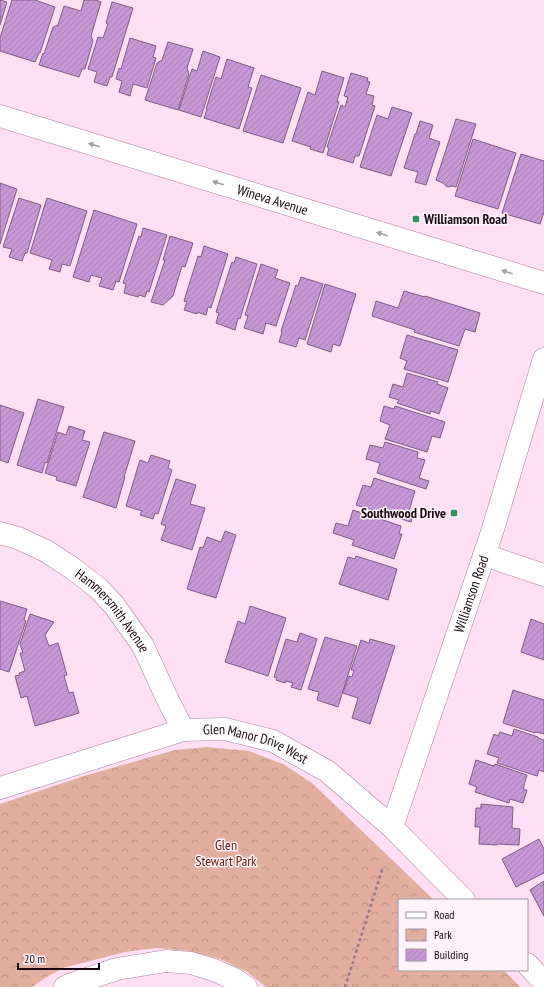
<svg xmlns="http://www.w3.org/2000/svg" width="544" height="987" viewBox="0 0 544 987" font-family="'PT Sans Narrow',sans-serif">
<defs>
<pattern id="park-crowns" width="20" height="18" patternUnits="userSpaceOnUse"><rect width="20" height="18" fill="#e2af9e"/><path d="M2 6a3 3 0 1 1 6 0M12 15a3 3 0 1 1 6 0" fill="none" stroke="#c19587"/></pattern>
<pattern id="building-hatch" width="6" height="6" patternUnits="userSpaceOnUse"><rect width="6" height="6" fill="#c797d5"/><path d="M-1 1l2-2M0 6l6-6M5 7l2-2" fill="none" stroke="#aa81b6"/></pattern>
</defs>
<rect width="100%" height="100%" fill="#ffdff4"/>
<polygon fill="url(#park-crowns)" points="207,747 249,751 283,764 312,783 434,900 399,900 399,970 504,970 520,987 266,987 247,972 220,959 189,951 156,948 125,952 63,968 45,978 32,987 0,987 0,804 84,776 175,750"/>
<g fill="url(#building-hatch)" stroke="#7c5c85">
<polygon points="0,0 7,2 0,25"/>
<polygon points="12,0 35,0 55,7 40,53 39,53 35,62 0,51 0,38"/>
<polygon points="84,0 96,0 101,2 91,36 93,41 85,69 82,69 79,77 39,65 43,53 44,54 53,27 58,25 64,6 81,11"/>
<polygon points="112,2 133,8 112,77 110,77 107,86 94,82 97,72 88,69 98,37 103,38 108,24 106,23"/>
<polygon points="130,38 156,46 153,57 156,58 147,88 133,84 130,96 119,92 122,81 116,79 119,68 121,69"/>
<polygon points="168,42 193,49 187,68 189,74 178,110 145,100 157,63 162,60"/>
<polygon points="203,51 220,57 201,117 179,110 192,69 197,71"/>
<polygon points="227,59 254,68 248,87 252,88 239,129 204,118 207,109 206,109 216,77 221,79"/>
<polygon points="322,71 344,78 337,101 339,102 323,153 310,149 311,147 292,141 308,92 315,95"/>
<polygon points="351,73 368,78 367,81 370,82 366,94 374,96 372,105 375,106 359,156 355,156 353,163 327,155 329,148 327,147 341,105 345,107 348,97 344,96"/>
<polygon points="261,75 301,88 283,143 243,131"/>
<polygon points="392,107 412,113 391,176 360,167 377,115 388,119"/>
<polygon points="456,119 476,124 456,187 452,186 448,187 446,186 443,183 436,180"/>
<polygon points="420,121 433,125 429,138 440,142 426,185 415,182 418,172 404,168 415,134 416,134"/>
<polygon points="473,139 516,153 498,209 455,196"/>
<polygon points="521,154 544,161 544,212 540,224 502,213"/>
<polygon points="0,183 17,189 0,244"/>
<polygon points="19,198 41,205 27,253 25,253 22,261 9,257 12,249 3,247"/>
<polygon points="47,198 87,211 70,266 62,264 60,272 49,269 52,260 30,253"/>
<polygon points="94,210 137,224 119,282 116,281 113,290 99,286 102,278 91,275 89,282 73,277"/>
<polygon points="143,228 167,235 149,292 147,291 145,297 139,295 138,297 124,293 126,284 123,283 139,236 141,237"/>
<polygon points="170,236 193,243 185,267 182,266 173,296 163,305 151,302 165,260 163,260"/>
<polygon points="204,246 228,254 211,308 208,307 206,315 197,312 197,314 184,310 187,302 184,301 198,256 201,257"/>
<polygon points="236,257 257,264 240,319 238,318 235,330 216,323 219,313 216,312 232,262 234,263"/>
<polygon points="261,264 278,270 275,278 290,283 276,326 266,323 263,334 244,328 248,316 245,315"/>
<polygon points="301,277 323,284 305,340 299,338 296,347 279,342 282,332 281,331 296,285 298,286"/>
<polygon points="325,284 356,294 340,346 333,344 331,352 307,344"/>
<polygon points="404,291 425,297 425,296 480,313 475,332 465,329 459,346 414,332 415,330 372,316 376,301 398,308"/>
<polygon points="407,335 458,350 448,382 404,369 407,361 400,358"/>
<polygon points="407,373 438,382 437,384 448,388 439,414 431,411 430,414 397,403 399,400 389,397 393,384 403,387"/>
<polygon points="38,399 64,407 47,463 45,462 42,473 17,465"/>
<polygon points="0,405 24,413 8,463 0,460"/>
<polygon points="384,406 394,409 395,406 445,422 440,438 432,436 427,452 385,439 390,425 380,421"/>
<polygon points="69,426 85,431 82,440 90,442 76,486 56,480 57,477 45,473 58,432 66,435"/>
<polygon points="104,432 135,441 124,477 125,477 116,508 83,497"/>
<polygon points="385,442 418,452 417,458 425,460 419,478 429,481 426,489 377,473 380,463 366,459 370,445 383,448"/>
<polygon points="151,455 170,461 168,468 172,470 158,514 155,513 153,519 140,515 142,511 126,506 140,460 148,463"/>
<polygon points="374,478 415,491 409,511 414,512 411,522 356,505 363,485 371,487"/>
<polygon points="176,479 196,485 190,504 205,508 192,550 161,540 166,526 161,524"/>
<polygon points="353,510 401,526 399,534 402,534 394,559 352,545 354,540 333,533 336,523 348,526"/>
<polygon points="225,531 236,535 216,598 187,589 200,547 203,548 207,537 221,542"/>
<polygon points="356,556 397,569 388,600 339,584 348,557 355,559"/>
<polygon points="0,601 27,609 24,620 26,621 9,672 0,669"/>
<polygon points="250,606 286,618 268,676 225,662 238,621 245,624"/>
<polygon points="30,614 54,622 45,635 49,646 58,643 67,675 64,676 69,693 73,692 79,713 35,726 27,696 21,698 15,676 20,675 19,673 25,671 20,653 23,653 20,644"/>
<polygon points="531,619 544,624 544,660 521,652"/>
<polygon points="300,633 317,639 301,690 291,687 293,683 286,681 285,683 276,680 277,678 274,677 286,639 297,642"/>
<polygon points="325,637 357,646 338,707 317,700 319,692 308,689"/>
<polygon points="370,639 395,646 370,724 352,718 358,698 343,693 349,676 352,677 354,670 351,670 361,640 369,643"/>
<polygon points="513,690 544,700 544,734 536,732 535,733 503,723"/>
<polygon points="514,729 538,737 538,738 544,740 544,772 539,770 537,776 497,763 499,758 487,754 494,734 498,736 500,732 512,736"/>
<polygon points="476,760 494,766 495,764 527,775 523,789 527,790 523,803 510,799 509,803 475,792 477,787 469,784"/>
<polygon points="481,804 513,807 512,828 520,829 519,845 497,844 497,845 479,844 480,827 475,827 476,808 481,808"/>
<polygon points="539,839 544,849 544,873 516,887 502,859"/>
<polygon points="544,881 544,916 530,890"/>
</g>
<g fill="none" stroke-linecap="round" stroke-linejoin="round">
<g stroke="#af7fa0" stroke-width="23">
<g id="minor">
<path id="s1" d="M0 116 544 283"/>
<path id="s2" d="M0 533 18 538 46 551 72 568 98 588 114 605 143 646 166 696 183 730"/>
<polyline points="484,555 544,575"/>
<path id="s3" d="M0 788 183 730 225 729 273 741 327 771 392 827 464 900"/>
<path id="s4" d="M392 827 493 529 544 359"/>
<polyline points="527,964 544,982"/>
<polyline points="65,987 69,985 117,969 166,961 191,963 214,970 234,979 246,987"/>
</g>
</g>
<polyline stroke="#8f7787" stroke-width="2.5" stroke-dasharray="3 3" stroke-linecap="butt" points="345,987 383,867"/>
<use href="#minor" stroke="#fff" stroke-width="22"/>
</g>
<defs><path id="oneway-solid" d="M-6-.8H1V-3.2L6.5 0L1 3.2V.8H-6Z"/></defs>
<g fill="#a39ca1">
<use href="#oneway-solid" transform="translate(94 145) rotate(-163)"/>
<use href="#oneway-solid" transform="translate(218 183) rotate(-163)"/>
<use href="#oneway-solid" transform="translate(382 234) rotate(-163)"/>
<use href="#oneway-solid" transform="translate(507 272) rotate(-163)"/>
</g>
<g fill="#399064" stroke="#fef3fa" stroke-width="1.5">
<rect x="412" y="215" width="8" height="8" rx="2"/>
<rect x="450" y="509" width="8" height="8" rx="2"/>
</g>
<g text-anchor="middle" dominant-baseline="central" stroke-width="3" stroke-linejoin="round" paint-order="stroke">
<g font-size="14" fill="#180713" stroke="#fef3fa">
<text stroke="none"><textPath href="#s1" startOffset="285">Wineva Avenue</textPath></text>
<text stroke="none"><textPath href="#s4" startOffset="246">Williamson Road</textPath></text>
<text stroke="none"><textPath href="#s2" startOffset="140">Hammersmith Avenue</textPath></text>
<text stroke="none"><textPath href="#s3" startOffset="267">Glen Manor Drive West</textPath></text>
</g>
<g font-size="14" font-weight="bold" fill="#180713" stroke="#fef3fa" text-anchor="start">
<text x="424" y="219">Williamson Road</text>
<text x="446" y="513" text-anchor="end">Southwood Drive</text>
</g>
<g font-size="14" fill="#652007" stroke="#fef3fa">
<text x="226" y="845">Glen<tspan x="226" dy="16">Stewart Park</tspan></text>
</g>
</g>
<rect x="398" y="899" width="130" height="72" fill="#fef3fa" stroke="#a2959e"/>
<rect x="406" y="912" width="20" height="6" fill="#ffffff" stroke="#a2959e"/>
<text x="434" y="919" font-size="12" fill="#180713">Road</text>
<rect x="406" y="929" width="20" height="12" fill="url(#park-crowns)" stroke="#a2959e"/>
<text x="434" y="939" font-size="12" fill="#180713">Park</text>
<rect x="406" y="949" width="20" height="12" fill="url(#building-hatch)" stroke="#a2959e"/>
<text x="434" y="959" font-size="12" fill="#180713">Building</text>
<path d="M18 963v6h81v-6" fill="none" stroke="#180713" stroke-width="2"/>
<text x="24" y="963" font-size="12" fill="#180713" stroke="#fef3fa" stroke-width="3" paint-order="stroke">20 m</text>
</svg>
